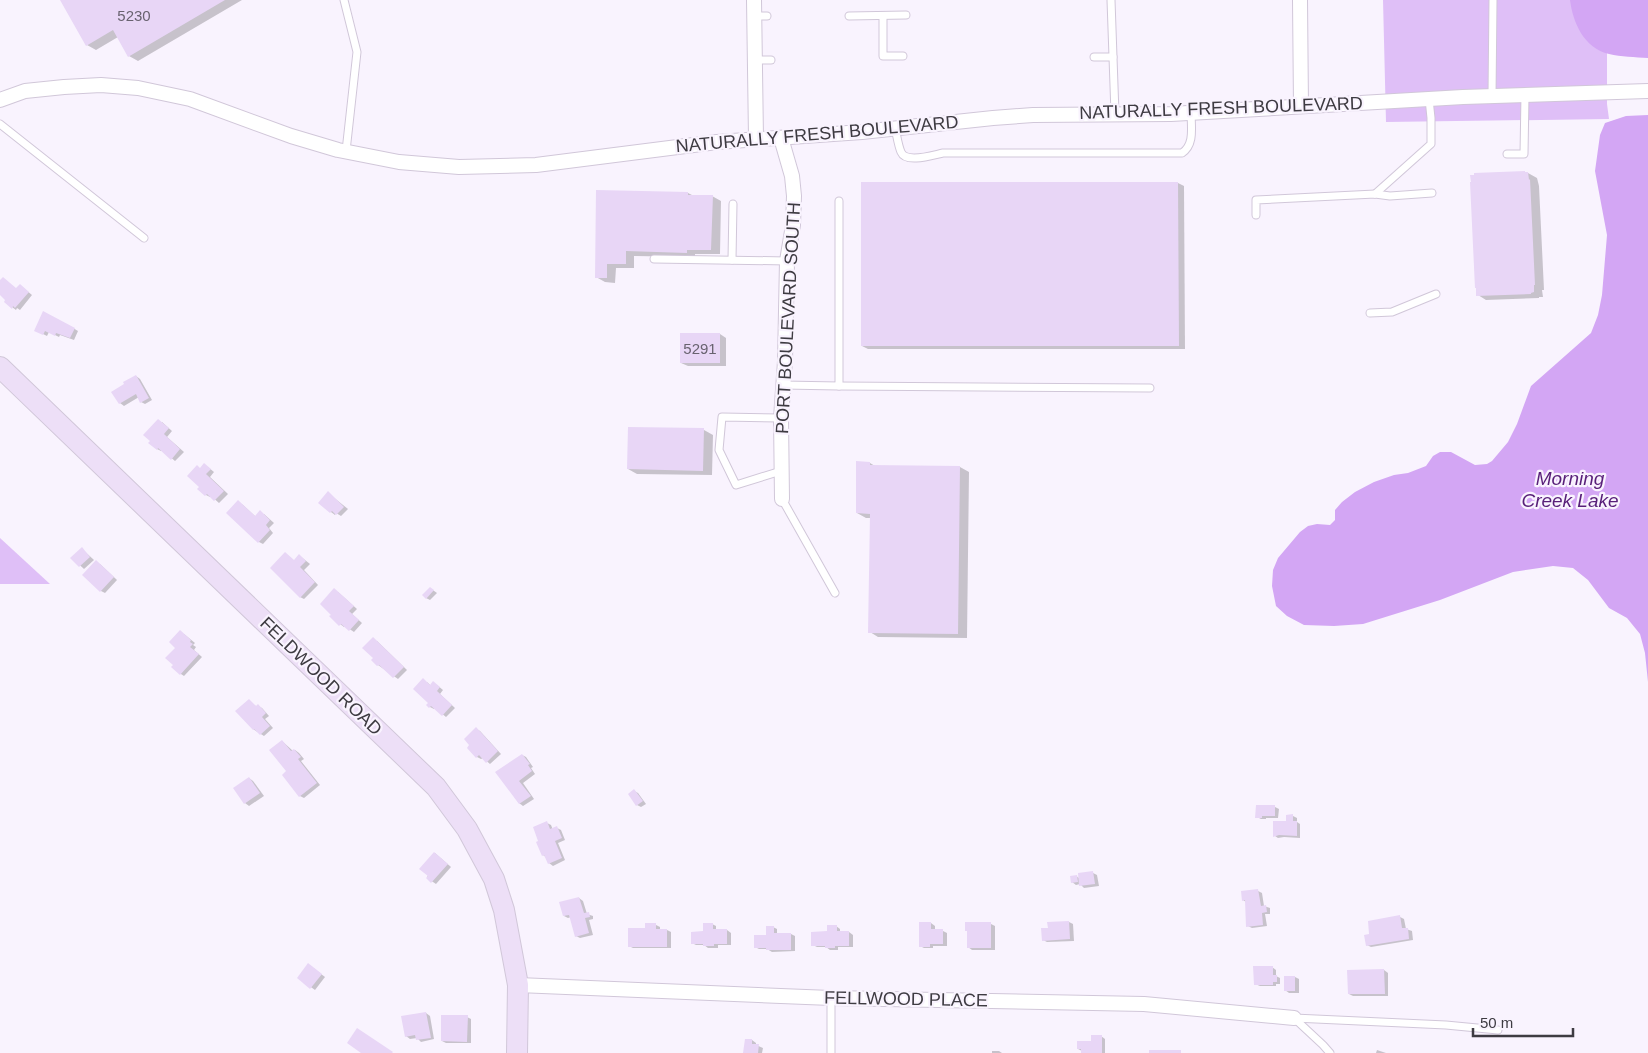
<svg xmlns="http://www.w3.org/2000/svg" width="1648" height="1053" viewBox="0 0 1648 1053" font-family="Arial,sans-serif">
<rect width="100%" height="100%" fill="#f9f3fe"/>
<g fill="#dfbff7">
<polygon points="1383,0 1607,0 1607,104 1609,119 1386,122"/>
<polygon points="0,538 50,584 0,584"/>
</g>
<g fill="#d3a6f4">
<path d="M1570 0H1648V58C1635 57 1621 57 1609 54 1584 48 1573 23 1570 0Z"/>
<polygon points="1648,115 1648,682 1645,653 1640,634 1627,618 1609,608 1588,580 1573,568 1553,566 1513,572 1440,600 1363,624 1334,626 1304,625 1287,616 1276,606 1272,586 1273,570 1278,558 1300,532 1308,526 1317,524 1330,525 1335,520 1335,510 1342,502 1355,492 1374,482 1394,475 1408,473 1426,466 1433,456 1440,452 1451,452 1475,465 1487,464 1492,461 1508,442 1517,424 1531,386 1591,333 1598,315 1602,295 1607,235 1595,171 1600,135 1605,123 1626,116"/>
</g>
<g fill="#0003">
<polygon points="61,0 242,0 138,61 129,56 118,37 96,50 87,45"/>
<polygon points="1528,173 1537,178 1539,186 1544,290 1542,290 1543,297 1539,297 1539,298 1486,300 1478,295"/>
<polygon points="862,183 1178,183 1184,186 1185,349 868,349 862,346"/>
<polygon points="598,191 688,193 694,196 712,196 721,201 720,254 695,254 695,257 634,256 634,268 616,268 615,283 605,282 596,277"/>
<polygon points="0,282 16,289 20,285 32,295 20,310 17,308 16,310 12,307 7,299 0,293"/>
<polygon points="73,328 78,331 74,340 60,335 59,337 49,332 47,336 35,330"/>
<polygon points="720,334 726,338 726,366 688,366 681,363"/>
<polygon points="136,376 140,379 152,400 145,404 141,402 139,397 124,406 120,403"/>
<polygon points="162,422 172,431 167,437 184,452 175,461 162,450 161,451 157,449"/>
<polygon points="629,428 704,430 713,435 712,475 637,474 628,469"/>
<polygon points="870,463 875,466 960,467 969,472 967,638 878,637 870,632 871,518 866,518 857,513"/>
<polygon points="208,467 214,472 210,477 228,494 219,503 211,496 210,497 206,495 201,469"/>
<polygon points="328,493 348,509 341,516 336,513 335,515 319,503"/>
<polygon points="242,504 256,517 264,514 274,523 269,528 273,533 263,544 259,542"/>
<polygon points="82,549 94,560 84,569 72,558"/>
<polygon points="300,556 310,564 304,570 318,585 304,599 300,597 295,561"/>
<polygon points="100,564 117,580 105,593 101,591"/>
<polygon points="430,588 437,593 430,600 426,598"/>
<polygon points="338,592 357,609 352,614 362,623 354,632 345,626 344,627 340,624"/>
<polygon points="184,634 195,643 193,645 196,647 194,650 202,657 184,676 181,674 177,647"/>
<polygon points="377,641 407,670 398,679 378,665 374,658"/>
<polygon points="427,682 431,686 437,685 443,690 440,694 455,708 446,717 435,708 434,709 430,707"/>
<polygon points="249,701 257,707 258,706 262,708 269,716 265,719 273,728 264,736 253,729"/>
<polygon points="476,729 480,731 501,754 490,764 483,758 481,759 477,757"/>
<polygon points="282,741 293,751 295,750 299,753 304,759 301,761 320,785 304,798 300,796 288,772"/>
<polygon points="522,755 526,757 533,767 531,768 535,774 523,783 534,799 523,806 519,803 497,773"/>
<polygon points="249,778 253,781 264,796 249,806 245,803 235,788"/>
<polygon points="634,791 638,793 646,804 641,807 637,805"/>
<polygon points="1275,807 1279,809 1278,818 1266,818 1266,819 1261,819 1257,817"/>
<polygon points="1287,816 1293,816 1297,818 1297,822 1300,824 1300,838 1284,837 1278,838 1275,836 1287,822"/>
<polygon points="547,823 551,825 553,830 557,828 561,830 565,840 558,843 565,860 553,866 549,863 546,857 543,855"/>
<polygon points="435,853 451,867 436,884 427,878"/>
<polygon points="1093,873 1097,875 1099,886 1084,888 1080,884 1076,885 1072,882 1076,876 1079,878"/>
<polygon points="1258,891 1262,893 1264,906 1270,908 1270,914 1265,914 1267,926 1252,928 1248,926 1246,902 1243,900"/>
<polygon points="579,898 583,901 587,914 593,916 593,919 589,920 593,935 580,938 576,936 571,917 568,918 564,916"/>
<polygon points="1400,917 1404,919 1406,929 1412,931 1413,940 1371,947 1367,945 1371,935"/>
<polygon points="1069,922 1073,924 1074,941 1047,942 1043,940 1049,929"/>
<polygon points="920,923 931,923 935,926 935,931 943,931 947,933 947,946 933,946 933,948 924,948 920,946"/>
<polygon points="712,924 716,926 716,930 727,930 731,933 731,945 718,945 718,948 708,948 704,945 696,945 692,943"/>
<polygon points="991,924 995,926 995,950 972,950 968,947"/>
<polygon points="656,925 660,927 660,930 667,930 671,932 671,948 633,948 629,946"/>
<polygon points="836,926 840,929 840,932 849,932 853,935 853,947 838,947 838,950 830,950 826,947 817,947 813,945"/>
<polygon points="773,927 777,929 777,934 791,934 795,936 795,951 772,952 767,949 759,949 755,947"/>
<polygon points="312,967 325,977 315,990 298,978"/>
<polygon points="1272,967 1276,970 1276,976 1280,978 1280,984 1276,984 1276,986 1260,986 1255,984"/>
<polygon points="1384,970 1388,973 1388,996 1353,996 1349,994"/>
<polygon points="1295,977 1299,979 1299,993 1289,993 1285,990"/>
<polygon points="426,1013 430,1016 434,1039 421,1042 417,1038 410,1039 406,1036"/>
<polygon points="467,1017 471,1019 471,1043 446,1043 442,1041"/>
<polygon points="1101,1036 1105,1039 1105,1053 1082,1053 1082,1051 1078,1049"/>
<polygon points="752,1040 756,1043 756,1045 763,1048 762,1053 745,1053"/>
<polygon points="1377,1050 1386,1053 1376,1053"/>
<polygon points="992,1051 999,1051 1002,1053 992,1053"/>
</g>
<g fill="#e8d6f6">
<polygon points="60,0 225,0 128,57 113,30 86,46"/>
<polygon points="1525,171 1525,172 1528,172 1529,180 1530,179 1535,285 1534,285 1534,292 1531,293 1531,294 1476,296 1476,288 1475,288 1470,182 1471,182 1470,175 1474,175 1474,173"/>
<polygon points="861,182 1178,182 1179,346 861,346"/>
<polygon points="596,190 688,192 688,195 713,195 711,250 687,250 687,253 626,251 626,264 607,264 607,278 595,278"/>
<polygon points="3,277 16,288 20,284 29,292 15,308 13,306 12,309 4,302 5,300 0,295 0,280"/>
<polygon points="43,311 75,328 70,338 56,333 55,336 45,331 43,335 34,331"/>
<rect x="680" y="333" width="40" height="30"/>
<polygon points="136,375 149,398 140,403 136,394 119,404 111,392 124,384 123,382"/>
<polygon points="158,419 169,428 164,434 180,449 171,460 158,448 157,450 148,443 150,441 143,435"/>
<polygon points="628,427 704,428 703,471 627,469"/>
<polygon points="856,461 870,462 870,465 960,466 958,634 868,633 870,514 856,513"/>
<polygon points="204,463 211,469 206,474 224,491 214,501 207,494 205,496 197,489 199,487 187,476 197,465 200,468"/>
<polygon points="328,491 344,507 336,515 332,511 330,513 318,503"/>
<polygon points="238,500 255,516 260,510 270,520 266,525 270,530 258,543 226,513"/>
<polygon points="82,547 90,557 79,567 70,558"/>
<polygon points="285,552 294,560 299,554 306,561 300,567 315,582 300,598 270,568"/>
<polygon points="96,560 114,577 100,592 82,575"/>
<polygon points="430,587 434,590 426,599 422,595"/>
<polygon points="334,588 354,606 349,611 359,620 349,631 341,624 339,626 329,616 331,615 320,604"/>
<polygon points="180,630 191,640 190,642 193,644 190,647 199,654 180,675 171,667 173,665 165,658 175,648 169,642"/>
<polygon points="373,637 404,667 393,678 379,665 377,666 371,660 373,658 362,648"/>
<polygon points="423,678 430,685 433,681 440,687 437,691 452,705 442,716 431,706 429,708 426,705 428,703 413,689"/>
<polygon points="249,699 256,706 258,704 266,713 262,717 270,726 260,735 254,729 253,730 235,711"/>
<polygon points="476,727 498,751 486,763 479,755 476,758 467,748 469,745 464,739"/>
<polygon points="282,740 291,751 294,749 301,757 298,759 317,783 299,797 282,775 286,771 269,750"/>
<polygon points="522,754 530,764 528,765 532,771 519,781 531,796 519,804 495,772"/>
<polygon points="249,777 260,793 244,804 233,788"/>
<polygon points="634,789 643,801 636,806 628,794"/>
<polygon points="1256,805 1275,805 1275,816 1262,816 1262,818 1255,818"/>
<polygon points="1293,814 1293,821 1297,821 1297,836 1279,835 1273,837 1273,821 1286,821 1286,815"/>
<polygon points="547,821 550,829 557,826 562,838 555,841 562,858 548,864 544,855 542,856 536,842 538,841 533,827"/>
<polygon points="434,852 448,864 431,883 426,878 428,876 419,869"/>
<polygon points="1093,871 1095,884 1079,886 1078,873"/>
<polygon points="1077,875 1078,882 1071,883 1070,876"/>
<polygon points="1258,889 1261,906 1266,905 1267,912 1262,913 1263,925 1246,927 1245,900 1242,901 1241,891"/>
<polygon points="579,897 584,913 589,912 590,917 585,918 589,933 575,937 569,915 563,916 559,902"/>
<polygon points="1400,915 1402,928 1408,928 1409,939 1366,946 1364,935 1369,934 1368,921"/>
<polygon points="1069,921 1070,939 1042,941 1041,928 1048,928 1047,922"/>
<polygon points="919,922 931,922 931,929 943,929 943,944 930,944 930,947 919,947"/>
<polygon points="965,922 991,922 991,948 967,948 967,931 965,931"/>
<polygon points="645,923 656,923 656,929 667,929 667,947 628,947 628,928 645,928"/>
<polygon points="703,923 713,923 713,929 727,929 727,944 714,944 714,946 703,946 703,944 691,944 691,932 703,931"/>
<polygon points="827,925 837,925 837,931 849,931 849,946 835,946 835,948 825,948 825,946 811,946 811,932 827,931"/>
<polygon points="766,926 774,926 774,933 791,933 791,950 766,950 766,948 754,948 754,935 766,935"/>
<polygon points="308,963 322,974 310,989 297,978"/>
<polygon points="1253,966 1273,966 1273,975 1277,975 1277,982 1273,982 1273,985 1254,985"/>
<polygon points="1384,969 1385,994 1348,994 1347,970"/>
<rect x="1284" y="976" width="11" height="15"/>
<polygon points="426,1012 431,1038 416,1040 415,1035 405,1037 401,1016"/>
<polygon points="441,1015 468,1015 467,1042 441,1041"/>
<polygon points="357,1028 393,1052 392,1053 361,1053 347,1043"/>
<polygon points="1091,1035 1102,1035 1102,1053 1081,1053 1081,1049 1077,1049 1077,1041 1091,1041"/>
<polygon points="745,1039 752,1039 752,1044 759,1044 758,1053 743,1053"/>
<rect x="1149" y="1050" width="32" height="3"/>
</g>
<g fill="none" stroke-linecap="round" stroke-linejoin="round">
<g stroke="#d1c7d9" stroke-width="9">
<g id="lane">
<polyline points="344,0 357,52 346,151"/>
<polyline points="1111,0 1115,114"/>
<polyline points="754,16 767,16"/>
<polyline points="849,16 906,15"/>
<polyline points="883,16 883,56 903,56"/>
<polyline points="1094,57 1113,57"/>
<polyline points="754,60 771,60"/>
<polyline points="1492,96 1493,0"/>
<polyline points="0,124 144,238"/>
<path d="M895 128C897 136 898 145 901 152 906 164 933 155 943 153H1182C1195 144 1191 127 1191 112"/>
<polyline points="1507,154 1524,154 1525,95"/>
<polyline points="1375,194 1431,144 1431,118 1429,99"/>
<polyline points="1256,215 1256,200 1375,194 1390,196 1432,193"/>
<polyline points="654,259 787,261"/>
<polyline points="732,260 733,204"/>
<polyline points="1370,313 1392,312 1436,294"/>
<polyline points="783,385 839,386 839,201"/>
<polyline points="839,386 1150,388"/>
<polyline points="781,471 736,485 719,450 722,417 781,418"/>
<polyline points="782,499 835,593"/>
<polyline points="831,998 831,1053"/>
<polyline points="1294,1018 1446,1025 1498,1030"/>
<polyline points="1294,1018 1323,1045 1330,1053"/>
</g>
</g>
<g stroke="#d1c7d9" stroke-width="16">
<g id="street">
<polyline points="754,0 756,138"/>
<polyline points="1300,0 1301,106"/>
<polyline points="0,100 25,91 64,87 101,85 138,88 190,99 291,136 338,150 399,162 459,167 536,165 717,142 862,132 993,118 1033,115 1171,114 1463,97 1648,91"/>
<polyline points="781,138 792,176 794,196 793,225 787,261 785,361 781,418 782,499"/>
<polyline points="518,985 831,998 1144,1004 1294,1018"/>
</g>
</g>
<g stroke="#d1c7d9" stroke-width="22">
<polyline id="secondary" points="0,367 436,787 467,829 494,879 504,910 518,985 517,1053"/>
</g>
<use href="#lane" stroke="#fff" stroke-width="7"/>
<use href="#street" stroke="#fff" stroke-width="14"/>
<use href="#secondary" stroke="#eddff7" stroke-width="20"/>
</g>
<g text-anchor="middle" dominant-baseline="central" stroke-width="4.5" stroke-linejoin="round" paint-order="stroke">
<g font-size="15" fill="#68626f">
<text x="134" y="15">5230</text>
<text x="700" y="348">5291</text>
</g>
<g font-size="18" fill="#3e3b42" stroke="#f9f3fe">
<text transform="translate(1221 108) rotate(-2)">NATURALLY FRESH BOULEVARD</text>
<text transform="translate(817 134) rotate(-5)">NATURALLY FRESH BOULEVARD</text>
<text transform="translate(788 318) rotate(-87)">PORT BOULEVARD SOUTH</text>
<text transform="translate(321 676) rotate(44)">FELDWOOD ROAD</text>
<text transform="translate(906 999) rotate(1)">FELLWOOD PLACE</text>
</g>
<g font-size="19" font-style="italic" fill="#581f79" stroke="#f9f3fe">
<text x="1570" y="478">Morning<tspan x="1570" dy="22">Creek Lake</tspan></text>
</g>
</g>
<path d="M1473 1028v8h100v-8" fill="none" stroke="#3e3b42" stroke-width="2.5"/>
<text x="1480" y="1028" font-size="15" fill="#3e3b42" stroke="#f9f3fe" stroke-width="4" paint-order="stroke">50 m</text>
</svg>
